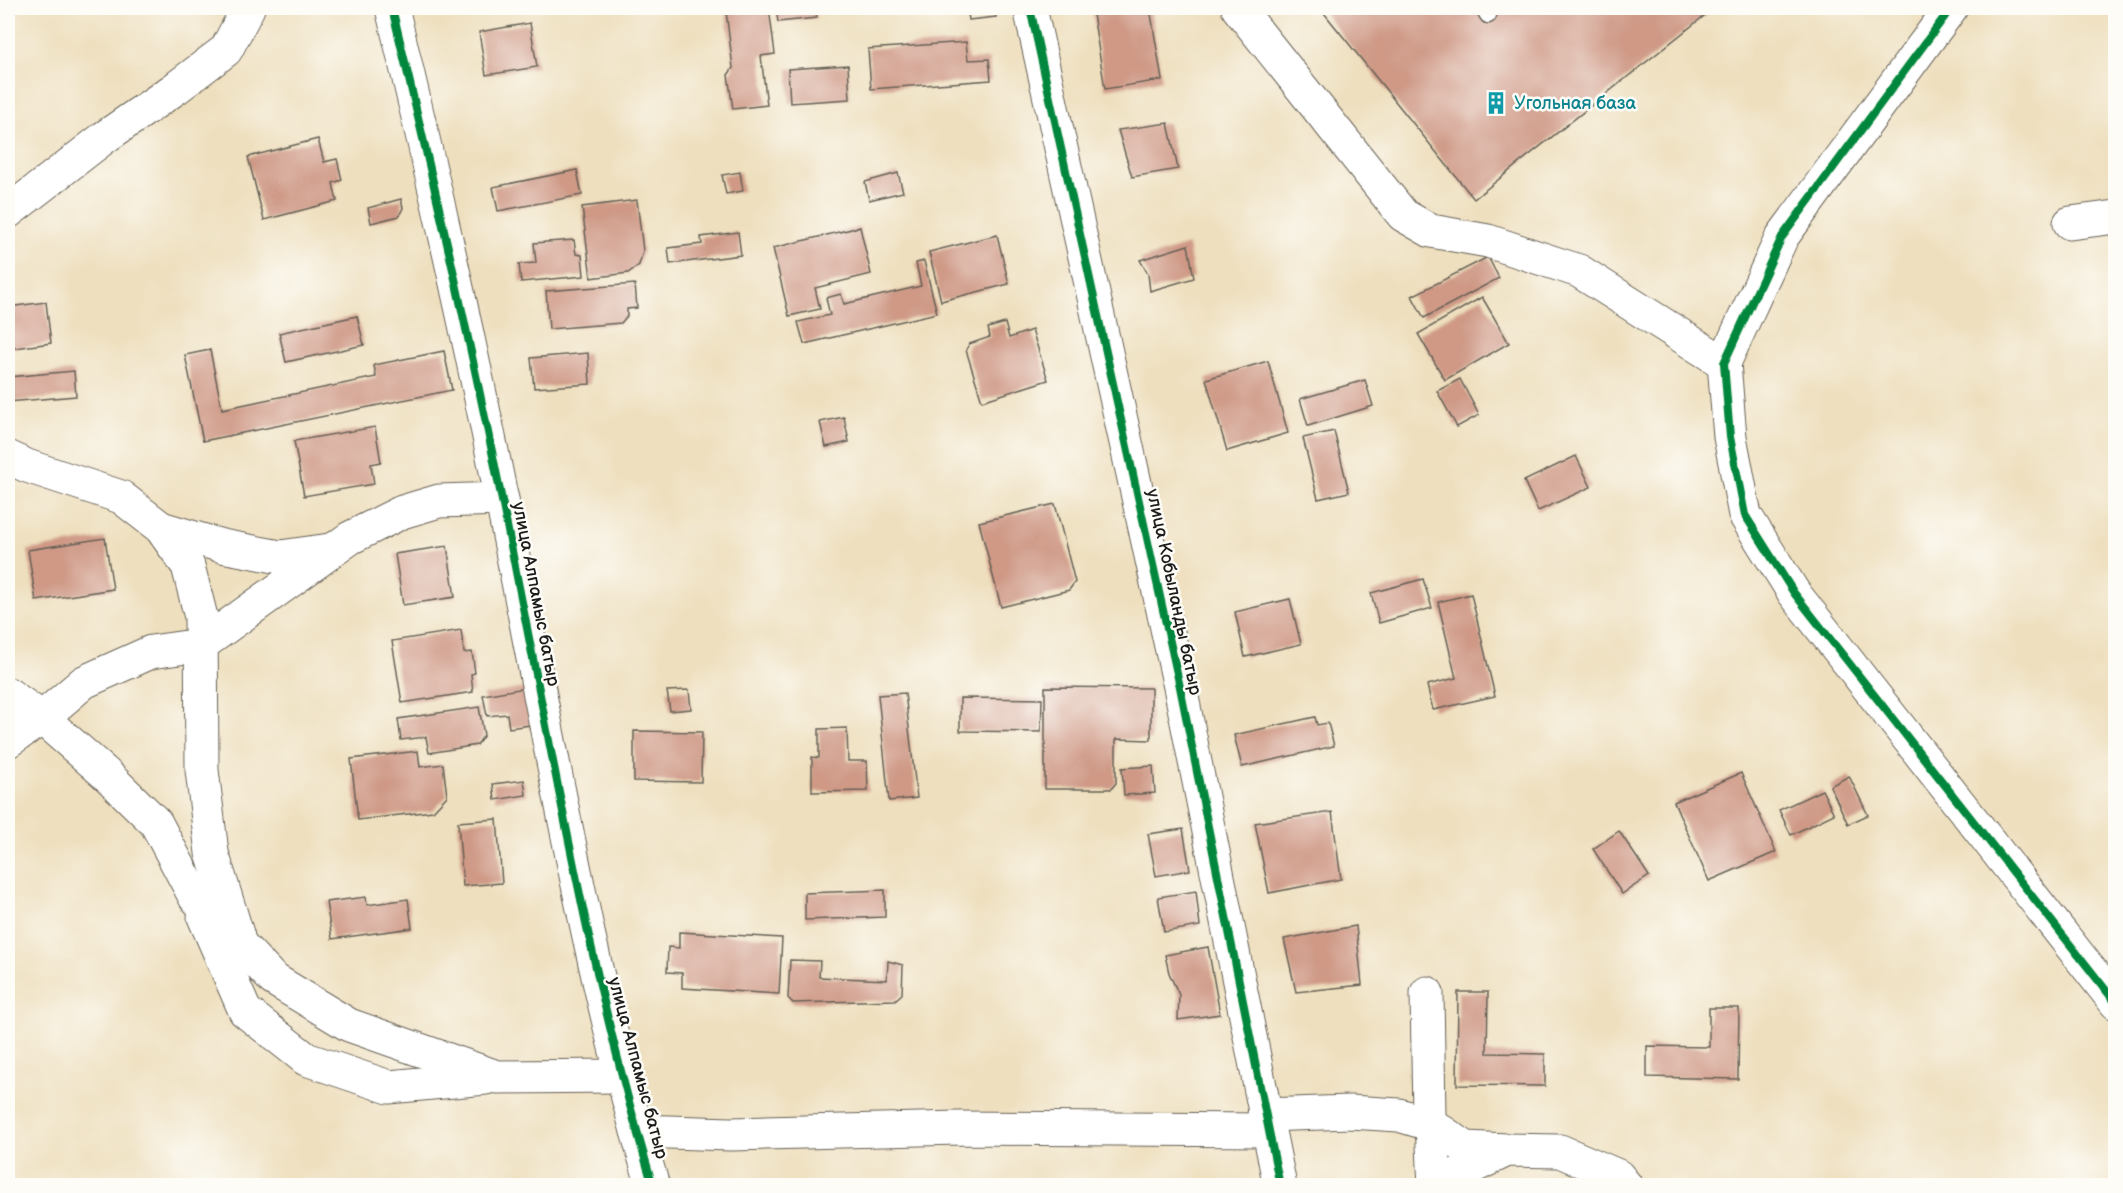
<svg xmlns="http://www.w3.org/2000/svg" width="2123" height="1193" viewBox="0 0 2123 1193" font-family="'Balsamiq Sans',sans-serif">
<rect width="100%" height="100%" fill="#fdfcf7"/>
<filter id="ink" filterUnits="userSpaceOnUse"><feTurbulence type="fractalNoise" baseFrequency=".0167" numOctaves="2"/><feDisplacementMap in="SourceGraphic" scale="12" xChannelSelector="R" yChannelSelector="G"/><feConvolveMatrix kernelMatrix="1 2 1 2 8 2 1 2 1" color-interpolation-filters="sRGB"/></filter>
<filter id="wash" filterUnits="userSpaceOnUse"><feTurbulence type="fractalNoise" baseFrequency=".008" numOctaves="4" result="noise"/><feDisplacementMap in="SourceGraphic" scale="24" xChannelSelector="R" yChannelSelector="G"/><feGaussianBlur stdDeviation="1.35" result="paint"/><feColorMatrix in="noise" values="0 0 0 0 0 0 0 0 0 0 0 0 0 0 0 0 0 1.4 0 .05"/><feComposite in="paint" operator="in"/></filter>
<g filter="url(#wash)">
<rect width="100%" height="100%" fill="#eedfbe"/>
<g id="blocks">
<g fill="#cf9986">
<polygon points="754,8 769,8 775,54 761,56 767,105 733,109 728,75 733,68 726,11"/>
<polygon points="776,8 815,8 817,18 778,22"/>
<polygon points="967,8 995,8 996,17 969,20"/>
<polygon points="1092,8 1150,8 1162,80 1105,89"/>
<polygon points="1320,8 1714,8 1474,199"/>
<polygon points="530,23 537,67 486,75 479,32"/>
<polygon points="966,42 968,60 989,59 991,80 871,89 868,49"/>
<polygon points="848,65 850,99 790,103 788,69"/>
<polygon points="1168,123 1178,169 1132,177 1118,130"/>
<polygon points="318,139 324,162 337,159 342,180 333,183 337,201 264,220 248,157"/>
<polygon points="577,170 582,195 498,211 493,187"/>
<polygon points="740,172 743,191 726,194 722,175"/>
<polygon points="898,173 903,192 869,200 865,182"/>
<polygon points="401,199 403,208 399,216 371,223 368,208"/>
<polygon points="637,200 643,251 639,265 628,273 591,278 582,207"/>
<polygon points="860,227 871,274 815,288 820,309 789,316 773,248"/>
<polygon points="738,232 741,255 670,264 668,248 702,244 701,237"/>
<polygon points="997,235 1009,284 941,301 929,252"/>
<polygon points="574,240 576,254 582,255 584,276 521,282 519,264 536,263 534,243"/>
<polygon points="1188,245 1194,278 1150,291 1148,274 1140,260"/>
<polygon points="1488,257 1499,278 1424,318 1412,296"/>
<polygon points="924,261 937,313 804,344 798,322 830,315 826,298 841,294 844,304 921,286 916,263"/>
<polygon points="635,284 637,308 627,309 627,316 621,323 549,329 546,291"/>
<polygon points="1482,297 1509,343 1445,380 1418,334"/>
<polygon points="46,302 51,343 8,349 8,307"/>
<polygon points="357,316 364,345 286,362 279,333"/>
<polygon points="1005,323 1009,338 1032,330 1048,380 982,401 966,350 969,344 990,337 988,328"/>
<polygon points="210,350 222,409 376,377 374,365 444,351 452,390 203,441 185,355"/>
<polygon points="588,353 590,384 534,388 531,358"/>
<polygon points="1268,361 1288,433 1227,451 1206,379"/>
<polygon points="74,371 76,396 8,402 8,377"/>
<polygon points="1460,379 1479,415 1457,427 1437,391"/>
<polygon points="1365,380 1373,406 1308,426 1300,399"/>
<polygon points="844,417 849,442 826,447 820,422"/>
<polygon points="375,427 381,462 371,464 374,484 304,496 294,441"/>
<polygon points="1334,431 1349,492 1318,499 1303,438"/>
<polygon points="1576,456 1591,487 1538,511 1524,481"/>
<polygon points="1055,504 1075,582 1069,590 1001,607 979,522"/>
<polygon points="105,538 113,589 36,601 28,550"/>
<polygon points="447,546 455,597 403,605 395,554"/>
<polygon points="1423,579 1432,608 1379,623 1371,593"/>
<polygon points="1471,594 1495,696 1433,710 1427,685 1456,678 1438,602"/>
<polygon points="1290,599 1301,644 1245,657 1235,612"/>
<polygon points="461,630 464,653 472,652 475,673 471,674 473,692 402,703 392,641"/>
<polygon points="1045,687 1151,688 1151,740 1116,739 1116,783 1111,789 1045,789"/>
<polygon points="525,688 530,725 509,728 507,714 487,716 483,695"/>
<polygon points="689,690 691,709 670,711 667,691"/>
<polygon points="905,693 917,798 889,801 878,695"/>
<polygon points="960,698 1042,699 1041,732 960,731"/>
<polygon points="479,707 484,735 477,745 429,753 426,737 401,740 398,719"/>
<polygon points="1315,717 1317,725 1328,723 1334,746 1242,767 1234,735"/>
<polygon points="847,728 848,761 867,761 868,791 812,792 812,757 819,758 819,729"/>
<polygon points="634,731 702,732 701,782 634,781"/>
<polygon points="418,751 420,767 443,764 447,796 433,811 358,820 351,759"/>
<polygon points="1153,766 1155,793 1124,795 1122,768"/>
<polygon points="1741,773 1776,852 1709,881 1674,802"/>
<polygon points="1849,776 1868,815 1848,824 1830,786"/>
<polygon points="524,780 526,795 495,800 493,784"/>
<polygon points="1822,790 1834,814 1791,835 1779,810"/>
<polygon points="1332,812 1341,879 1269,893 1255,823"/>
<polygon points="497,819 502,883 463,886 458,822"/>
<polygon points="1183,829 1190,870 1156,876 1148,834"/>
<polygon points="1619,831 1649,876 1622,894 1593,849"/>
<polygon points="885,890 885,917 805,920 805,893"/>
<polygon points="1196,891 1200,926 1164,932 1158,897"/>
<polygon points="366,897 367,905 408,899 412,928 332,939 326,902"/>
<polygon points="1356,926 1362,985 1296,992 1284,939"/>
<polygon points="679,932 782,938 779,994 682,988 682,973 667,972 668,947 679,948"/>
<polygon points="1208,947 1220,1014 1178,1020 1179,995 1169,973 1165,955"/>
<polygon points="790,960 820,961 819,977 887,980 888,961 903,965 902,994 895,1000 793,1003 788,998"/>
<polygon points="1458,992 1488,992 1487,1053 1545,1054 1545,1086 1457,1085"/>
<polygon points="1709,1008 1739,1008 1738,1079 1647,1077 1647,1046 1709,1047"/>
</g>
</g>
</g>
<g filter="url(#ink)">
<use href="#blocks" fill-opacity="0" stroke="#666055" stroke-width="1.5"/>
<g fill="none" stroke-linecap="round" stroke-linejoin="round">
<g stroke="#666055" stroke-width="19">
<polyline id="service" points="1484,8 1488,15"/>
</g>
<g stroke="#666055" stroke-width="35">
<g id="minor">
<path d="M392 8C438 198 481 389 518 582 558 784 593 988 653 1186"/>
<polyline points="1030,8 1180,687 1280,1186"/>
<polyline points="1238,8 1403,215 1431,231 1488,241 1579,271 1724,363"/>
<polyline points="1951,8 1782,237 1724,363 1730,437 1745,515 1794,593 2116,1003"/>
<polyline points="8,212 105,137 176,88 226,50 248,8"/>
<polyline points="2070,223 2116,217"/>
<polyline points="8,457 27,466 121,497 161,528 188,566 201,617 202,770 212,853 238,937"/>
<polyline points="161,528 222,546 280,557 330,550"/>
<polyline points="8,694 42,718 106,774 156,823 195,897 273,979 349,1025 497,1077 621,1076"/>
<polyline points="8,741 42,718 84,682 151,652 201,645 350,538 402,512 439,501 502,499"/>
<polyline points="204,917 245,1011 306,1059 389,1087 486,1078"/>
<polyline points="1427,993 1429,1116 1432,1125 1435,1186"/>
<polyline points="1264,1115 1350,1112 1399,1115 1432,1125 1466,1148 1507,1150"/>
<polyline points="637,1131 731,1134 959,1128 1268,1130"/>
<polyline points="1446,1186 1456,1175 1507,1150 1560,1151 1618,1176 1626,1186"/>
</g>
</g>
<use href="#service" stroke="#fff" stroke-width="16"/>
<use href="#minor" stroke="#fff" stroke-width="33"/>
<g stroke="#fdfcf7" stroke-width="11">
<g id="cycleway">
<path d="M392 8C438 198 481 389 518 582 558 784 593 988 653 1186"/>
<polyline points="1030,8 1180,687 1280,1186"/>
<polyline points="1951,8 1782,237 1724,363 1730,437 1745,515 1794,593 2116,1003"/>
</g>
</g>
<use href="#cycleway" stroke="#00873e" stroke-width="8"/>
</g>
</g>
<defs>
<g id="building-bare" transform="scale(1.8)"><path d="M-4-6H4V6H1V3H-1V6H-4ZM-2.5-4.3h1.7v1.8h-1.7ZM.8-4.3h1.7v1.8H.8ZM-2.5-1h1.7V.8h-1.7ZM.8-1h1.7V.8H.8Z" fill="#0f9aa8" stroke="#fdfcf7" stroke-width="2.5" paint-order="stroke"/></g>
</defs>
<g fill-rule="evenodd">
<use href="#building-bare" x="1496" y="103"/>
</g>
<g text-anchor="middle" dominant-baseline="central" stroke-width="5" stroke-linejoin="round" paint-order="stroke">
<g font-size="18" fill="#0d838f" stroke="#fdfcf7" text-anchor="start">
<text x="1514" y="103">Угольная база</text>
</g>
<g font-size="18" fill="#1c1c1c" stroke="#fdfcf7">
<text transform="translate(1174 592) rotate(78)">улица Кобыланды батыр</text>
<text transform="translate(536 594) rotate(79)">улица Алпамыс батыр</text>
<text transform="translate(638 1068) rotate(75)">улица Алпамыс батыр</text>
</g>
</g>
<rect width="2123" height="1193" fill="none" stroke="#fdfcf7" stroke-width="30"/>
</svg>
